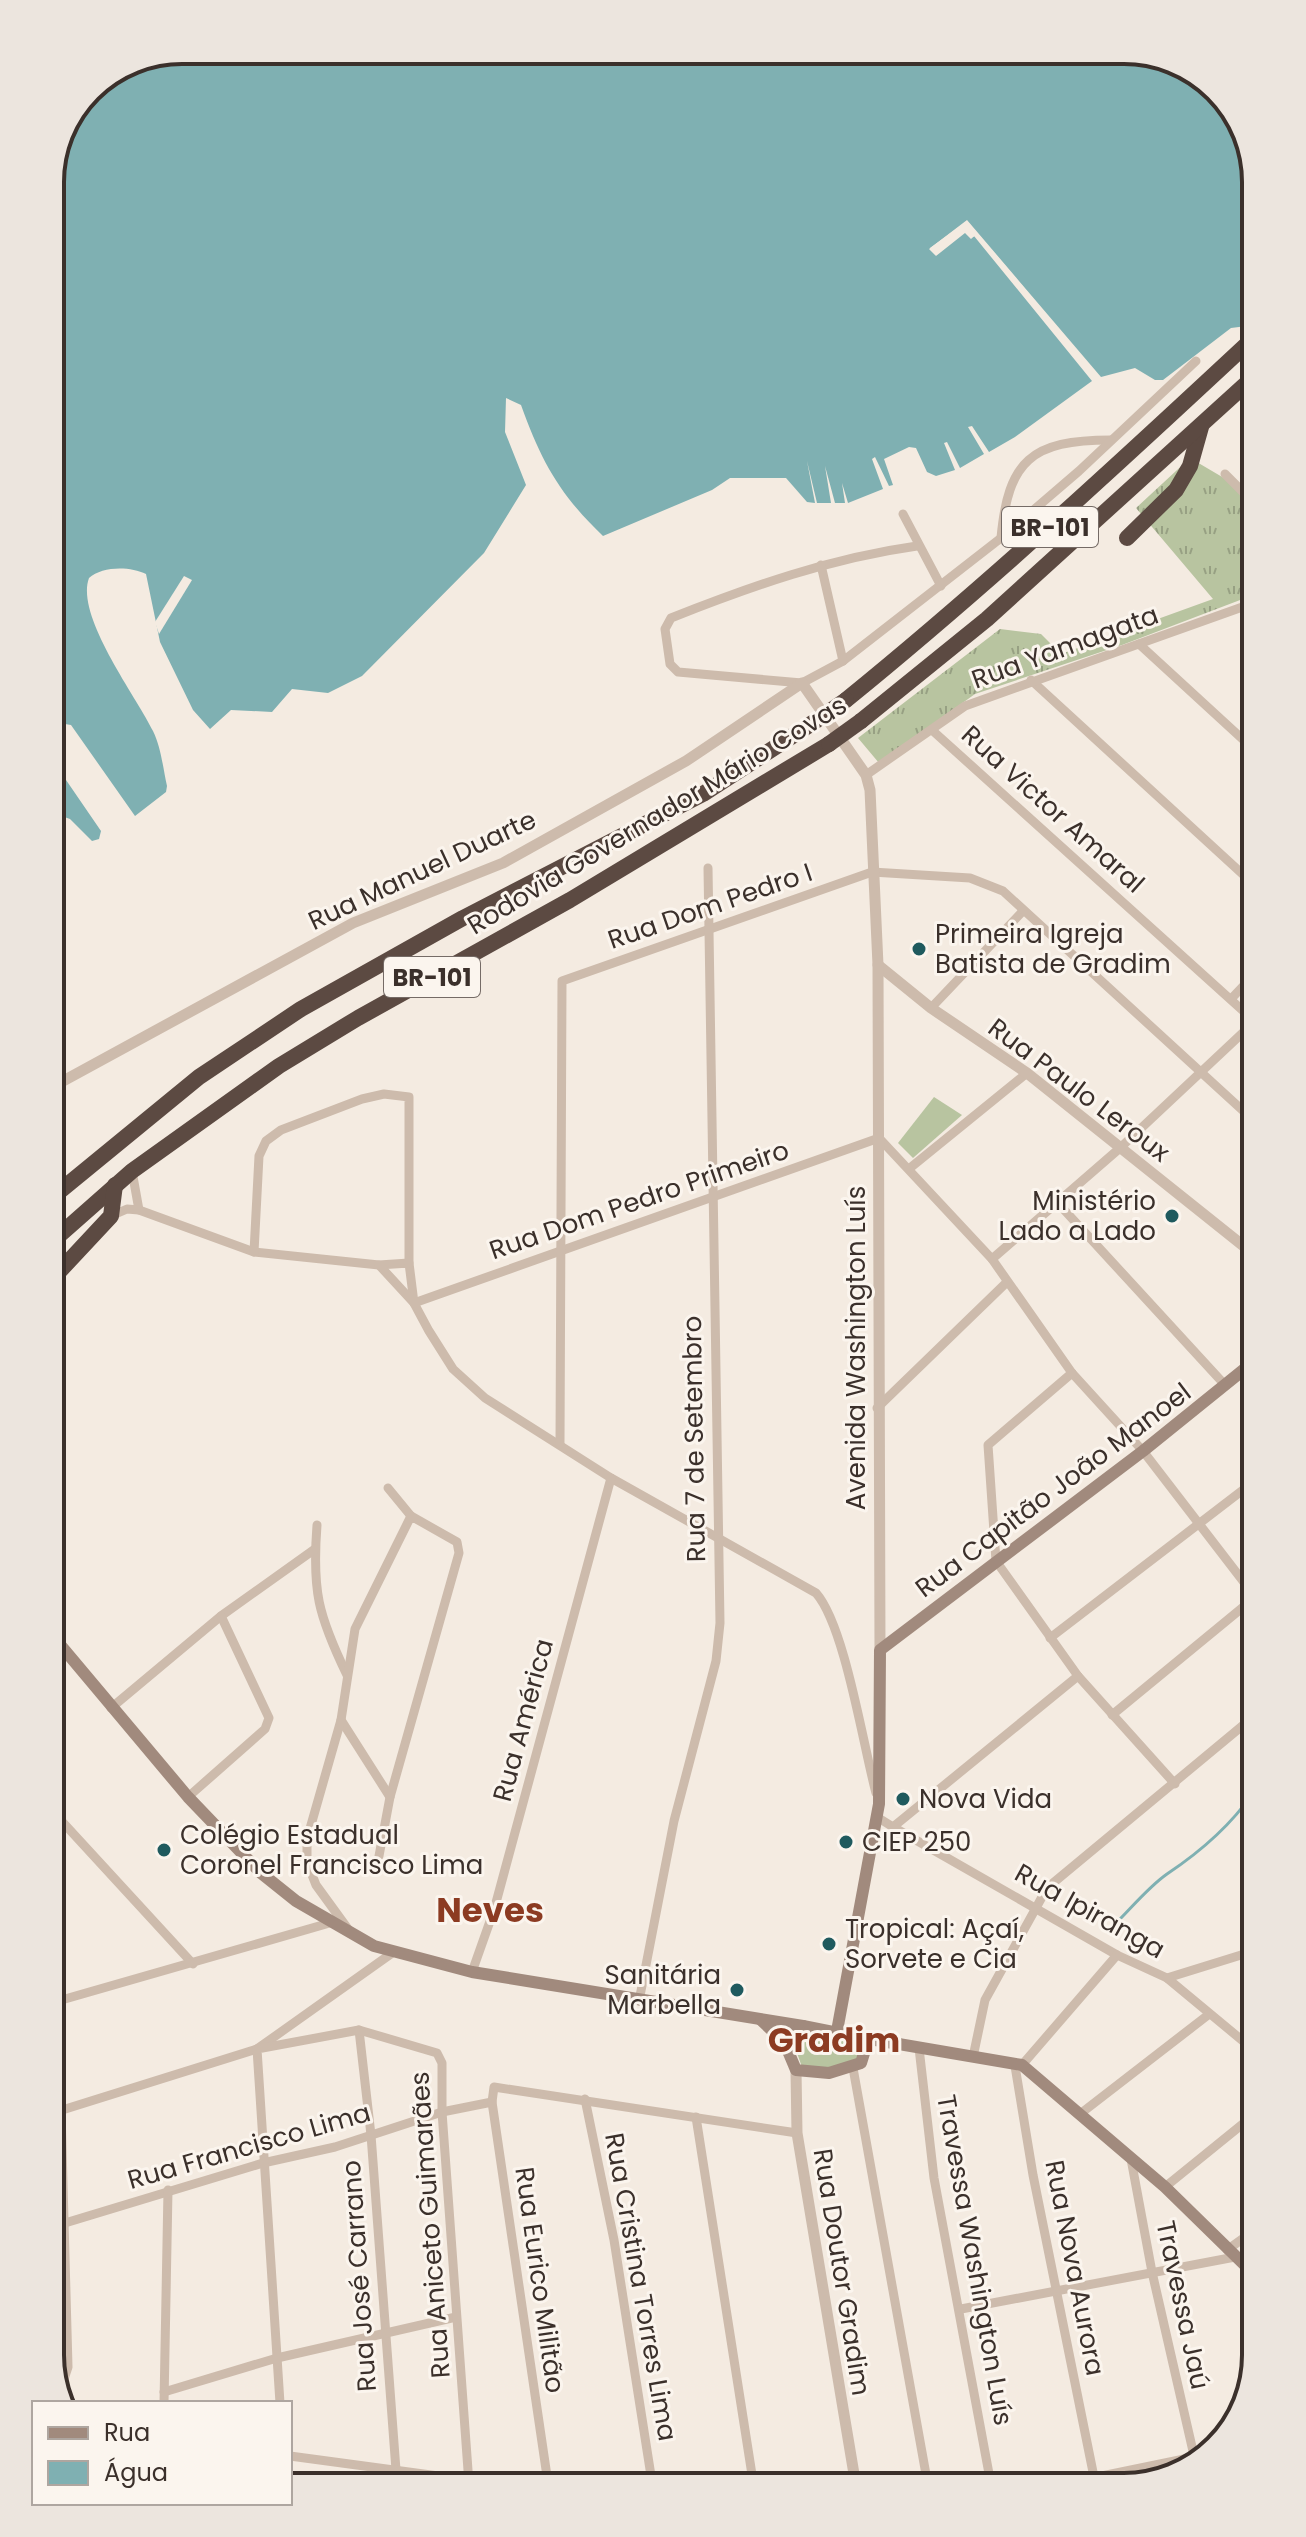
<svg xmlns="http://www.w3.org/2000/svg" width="1306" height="2537" viewBox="0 0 1306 2537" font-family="Poppins,sans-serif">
<defs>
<pattern id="grass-tufts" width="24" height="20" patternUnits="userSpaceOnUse" patternTransform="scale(2)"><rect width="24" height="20" fill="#b8c4a0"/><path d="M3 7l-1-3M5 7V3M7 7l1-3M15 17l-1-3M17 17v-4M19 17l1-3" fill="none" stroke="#97a083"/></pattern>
</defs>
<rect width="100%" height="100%" fill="#f4ebe1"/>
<g fill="url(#grass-tufts)">
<polygon points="1190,458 1229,481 1248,501 1248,597 1122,645 975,694 879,763 858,738 1000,629 1041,634 1061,654 1213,599 1136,508"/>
<polygon points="806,2033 859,2041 863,2052 847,2070 802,2067 797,2053"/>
</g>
<polygon fill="#b8c4a0" points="934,1097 962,1115 913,1158 898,1143"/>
<g fill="#7fb0b2">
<path d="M182 50H1133L1204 77 1246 132 1247 326 1231 328 1163 380H1155L1135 368 1101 377 967 220 929 249 936 256 965 233 971 239 974 236 1092 381 1015 437 989 452 972 426 968 427 984 454 960 468 947 442 944 443 955 470 936 476 927 472 916 448 909 447 884 459 893 485 889 486 875 457 872 459 883 489 848 503 842 483 845 503H835L825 466 831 503H817L807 461 815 503 807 502 786 478H730L712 490 603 536C560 495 541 461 521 405L506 398 505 432 526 485 484 553 362 676 328 693 292 689 272 712 231 710 210 729 193 710 160 642 146 574C130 566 102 566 89 578 75 616 136 696 153 731 161 747 163 768 167 786L166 792 135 816 71 725 65 724 53 730 50 174 89 88Z"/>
<polygon points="53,761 101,831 99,839 92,841 70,819 53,813"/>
</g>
<g fill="#f4ebe1">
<polygon points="967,221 1003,263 1102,380 1037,307 1095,379 975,236 971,238 965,232 936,255 930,248"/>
<polygon points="184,576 192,580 159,634 155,622"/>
</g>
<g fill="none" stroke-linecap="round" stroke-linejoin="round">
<path stroke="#7fb0b2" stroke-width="3" d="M1112 1927C1130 1910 1147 1888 1167 1874 1200 1852 1231 1825 1253 1793"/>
<g stroke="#cdbbac" stroke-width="9">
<polyline points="1225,474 1248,497"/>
<polyline points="903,514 941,586"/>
<path d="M1001 538C1008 461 1031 440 1111 440"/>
<path d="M917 546C831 558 752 586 671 618L665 629 670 664 678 672 802 683 843 661 1001 538 1079 471 1196 361"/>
<polyline points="821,565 843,661"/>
<polyline points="1139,644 1249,745"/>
<polyline points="1031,680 1249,880"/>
<polyline points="933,731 1250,1017"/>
<polyline points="866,775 965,706 1248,605"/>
<polyline points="1231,999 1250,979"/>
<polyline points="931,1008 1022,912"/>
<polyline points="910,1168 1027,1073"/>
<polyline points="132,1171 139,1210"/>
<polyline points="1056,1201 1225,1385"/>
<path d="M111 1216 127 1209 139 1210 254 1252 379 1265 409 1263 414 1303 429 1331 453 1369 485 1398 611 1478 816 1593C845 1626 863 1745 876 1793"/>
<polyline points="254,1252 259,1156 266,1141 281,1130 362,1099 384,1094 409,1097 409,1263"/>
<polyline points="992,1259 1120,1148 1250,1026"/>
<polyline points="379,1265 414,1303 879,1138 992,1259 1072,1373 1143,1451 1253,1594"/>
<polyline points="1072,1373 988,1445 996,1561 1078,1676 1175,1784"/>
<polyline points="877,1408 1007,1282"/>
<polyline points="560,1444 562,981 872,872 970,878 1003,891 1251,1118"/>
<polyline points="388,1488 411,1516"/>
<path d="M317 1525C312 1591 318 1615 347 1675"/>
<polyline points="1050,1638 1252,1483"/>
<polyline points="111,1708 221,1616 315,1549"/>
<polyline points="1112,1715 1253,1599"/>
<polyline points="341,1720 390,1797"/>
<polyline points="188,1797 265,1729 269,1718 221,1616"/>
<polyline points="57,1816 193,1964"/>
<polyline points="877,1817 893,1827 1078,1676"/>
<polyline points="893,1827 1117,1955 1167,1978 1255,2051"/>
<polyline points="1254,1844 1248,1851 1254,1874"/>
<polyline points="348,1929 316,1885 307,1862 307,1839 341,1720 355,1629 411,1516 457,1542 459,1553 390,1797 379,1856"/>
<polyline points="472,1972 494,1910 611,1478"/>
<polyline points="1167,1978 1254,1951"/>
<polyline points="58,2001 333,1922"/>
<polyline points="639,2001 674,1821 716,1661 720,1623 708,868"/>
<polyline points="359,2030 371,2135 396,2470 386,2485"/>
<polyline points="919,2048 934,2178 990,2479"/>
<polyline points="973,2057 985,2000 1047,1888 1253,1717"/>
<polyline points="1022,2065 1117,1955"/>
<polyline points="1015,2066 1033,2175 1094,2477"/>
<polyline points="853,2068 927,2480"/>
<polyline points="585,2099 614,2240 652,2482"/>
<polyline points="59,2111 257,2049 395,1951"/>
<polyline points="1080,2114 1208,2015"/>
<polyline points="696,2117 753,2481"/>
<polyline points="1131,2159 1152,2272 1195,2460"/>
<polyline points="1165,2187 1255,2114"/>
<polyline points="65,2223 263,2163 335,2147 442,2112 492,2102"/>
<polyline points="1227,2250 1255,2230"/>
<polyline points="961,2309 1235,2257"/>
<polyline points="60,2391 68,2367 61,2110"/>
<polyline points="164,2392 277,2358 456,2317"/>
<polyline points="164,2403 168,2190"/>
<polyline points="280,2403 257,2049 359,2030 437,2053 442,2063 442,2112 469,2484"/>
<polyline points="290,2456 468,2480"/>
<polyline points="1092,2478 1194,2457"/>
<polyline points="548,2483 492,2102 494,2087 797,2133"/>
</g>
<g stroke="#cdbbac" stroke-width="11">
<polyline points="878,965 931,1008 1027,1073 1251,1252"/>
<polyline points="54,1086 353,923 503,863 686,761 802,683 866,775 870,790 878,965 880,1650"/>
<polyline points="796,2070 797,2133 855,2480"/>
</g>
<g stroke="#a18a7d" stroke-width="12">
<polyline points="57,1641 188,1797 261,1873 296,1901 374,1946 472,1972 803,2026"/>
<polyline points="761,2020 780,2038 788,2051"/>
<polygon points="803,2026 858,2037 865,2050 861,2063 829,2073 796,2070 788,2051 795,2031"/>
<polyline points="837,2031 879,1804 880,1650 1143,1451 1252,1363"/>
<polyline points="858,2037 1022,2065 1165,2187 1256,2276"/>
</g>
<g stroke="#5c4a42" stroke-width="16">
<polyline points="1127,538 1176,490 1190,466 1201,427"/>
<path d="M846 700C985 587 1116 466 1247 344"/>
<polyline points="861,721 987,619 1247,383"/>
<polyline points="55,1195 199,1077 301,1009 463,918 703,794 814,722"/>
<polyline points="55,1239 132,1171 279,1066 358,1018 570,900 829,744"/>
<polyline points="55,1276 111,1216 115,1185"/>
</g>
<g stroke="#5c4a42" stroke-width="16">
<polyline points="814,722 846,700"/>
<polyline points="829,744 861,721"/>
</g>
</g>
<g fill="#1f5a5e" stroke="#fbf5ee" stroke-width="3">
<circle cx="919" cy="949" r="8"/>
<circle cx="1172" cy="1216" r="8"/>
<circle cx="903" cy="1799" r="8"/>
<circle cx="846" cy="1842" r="8"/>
<circle cx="164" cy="1850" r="8"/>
<circle cx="829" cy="1944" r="8"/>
<circle cx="737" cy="1990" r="8"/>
</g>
<g text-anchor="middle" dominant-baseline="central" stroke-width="6" stroke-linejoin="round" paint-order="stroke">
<g fill="#fbf5ee" stroke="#756b66" stroke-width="2">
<rect x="1002" y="507" width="96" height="40" rx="6"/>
<rect x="384" y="957" width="96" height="40" rx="6"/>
</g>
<g font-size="24" font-weight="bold" fill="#3b302b">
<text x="1050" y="527">BR-101</text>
<text x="432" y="977">BR-101</text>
</g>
<g font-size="26" fill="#3b302b" stroke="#fbf5ee">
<text transform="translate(1065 647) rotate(-20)">Rua Yamagata</text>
<text transform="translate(1053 809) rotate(42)">Rua Victor Amaral</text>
<text transform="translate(657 815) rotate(-31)">Rodovia Governador Mário Covas</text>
<text transform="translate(422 870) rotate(-25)">Rua Manuel Duarte</text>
<text transform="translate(710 906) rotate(-19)">Rua Dom Pedro I</text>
<text transform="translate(1079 1090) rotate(37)">Rua Paulo Leroux</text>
<text transform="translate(639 1200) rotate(-19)">Rua Dom Pedro Primeiro</text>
<text transform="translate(856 1348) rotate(-90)">Avenida Washington Luís</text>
<text transform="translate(694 1439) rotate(-91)">Rua 7 de Setembro</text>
<text transform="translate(1053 1490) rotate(-37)">Rua Capitão João Manoel</text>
<text transform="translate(523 1720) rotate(-75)">Rua América</text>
<text transform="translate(1090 1911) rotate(29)">Rua Ipiranga</text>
<text transform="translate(249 2146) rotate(-16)">Rua Francisco Lima</text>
<text transform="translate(430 2225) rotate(-94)">Rua Aniceto Guimarães</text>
<text transform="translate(975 2260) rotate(80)">Travessa Washington Luís</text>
<text transform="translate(1075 2268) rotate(79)">Rua Nova Aurora</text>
<text transform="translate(842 2272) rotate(81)">Rua Doutor Gradim</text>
<text transform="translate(359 2276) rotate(-94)">Rua José Carrano</text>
<text transform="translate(540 2280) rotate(82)">Rua Eurico Militão</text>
<text transform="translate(641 2287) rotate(80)">Rua Cristina Torres Lima</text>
<text transform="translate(1183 2305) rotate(78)">Travessa Jaú</text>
</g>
<g font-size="26" fill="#3b302b" stroke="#fbf5ee" text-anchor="start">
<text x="935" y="934">Primeira Igreja<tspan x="935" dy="30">Batista de Gradim</tspan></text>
<text x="1156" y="1201" text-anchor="end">Ministério<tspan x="1156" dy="30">Lado a Lado</tspan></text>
<text x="919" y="1799">Nova Vida</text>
<text x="180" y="1835">Colégio Estadual<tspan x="180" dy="30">Coronel Francisco Lima</tspan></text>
<text x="862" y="1842">CIEP 250</text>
<text x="845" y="1929">Tropical: Açaí,<tspan x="845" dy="30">Sorvete e Cia</tspan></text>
<text x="721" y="1975" text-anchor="end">Sanitária<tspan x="721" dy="30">Marbella</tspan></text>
</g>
<g font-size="34" font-weight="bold" fill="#8c3b22" stroke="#fbf5ee">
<text x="490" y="1910">Neves</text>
<text x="834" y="2040">Gradim</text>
</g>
</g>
<path d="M0 0H1306V2537H0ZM182 64H1124A118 118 0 0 1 1242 182V2355A118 118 0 0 1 1124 2473H182A118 118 0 0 1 64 2355V182A118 118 0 0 1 182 64Z" fill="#ece5de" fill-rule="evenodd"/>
<path fill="none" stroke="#3b302b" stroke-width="4" d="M182 64H1124A118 118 0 0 1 1242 182V2355A118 118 0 0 1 1124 2473H182A118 118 0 0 1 64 2355V182A118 118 0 0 1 182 64Z"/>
<rect x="32" y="2401" width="260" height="104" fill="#fbf5ee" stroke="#aea6a0" stroke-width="2"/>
<rect x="48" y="2427" width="40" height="12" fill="#a18a7d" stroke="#aea6a0" stroke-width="2"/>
<text x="104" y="2441" font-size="24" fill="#3b302b">Rua</text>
<rect x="48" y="2461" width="40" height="24" fill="#7fb0b2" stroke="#aea6a0" stroke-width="2"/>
<text x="104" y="2481" font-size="24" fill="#3b302b">Água</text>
</svg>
